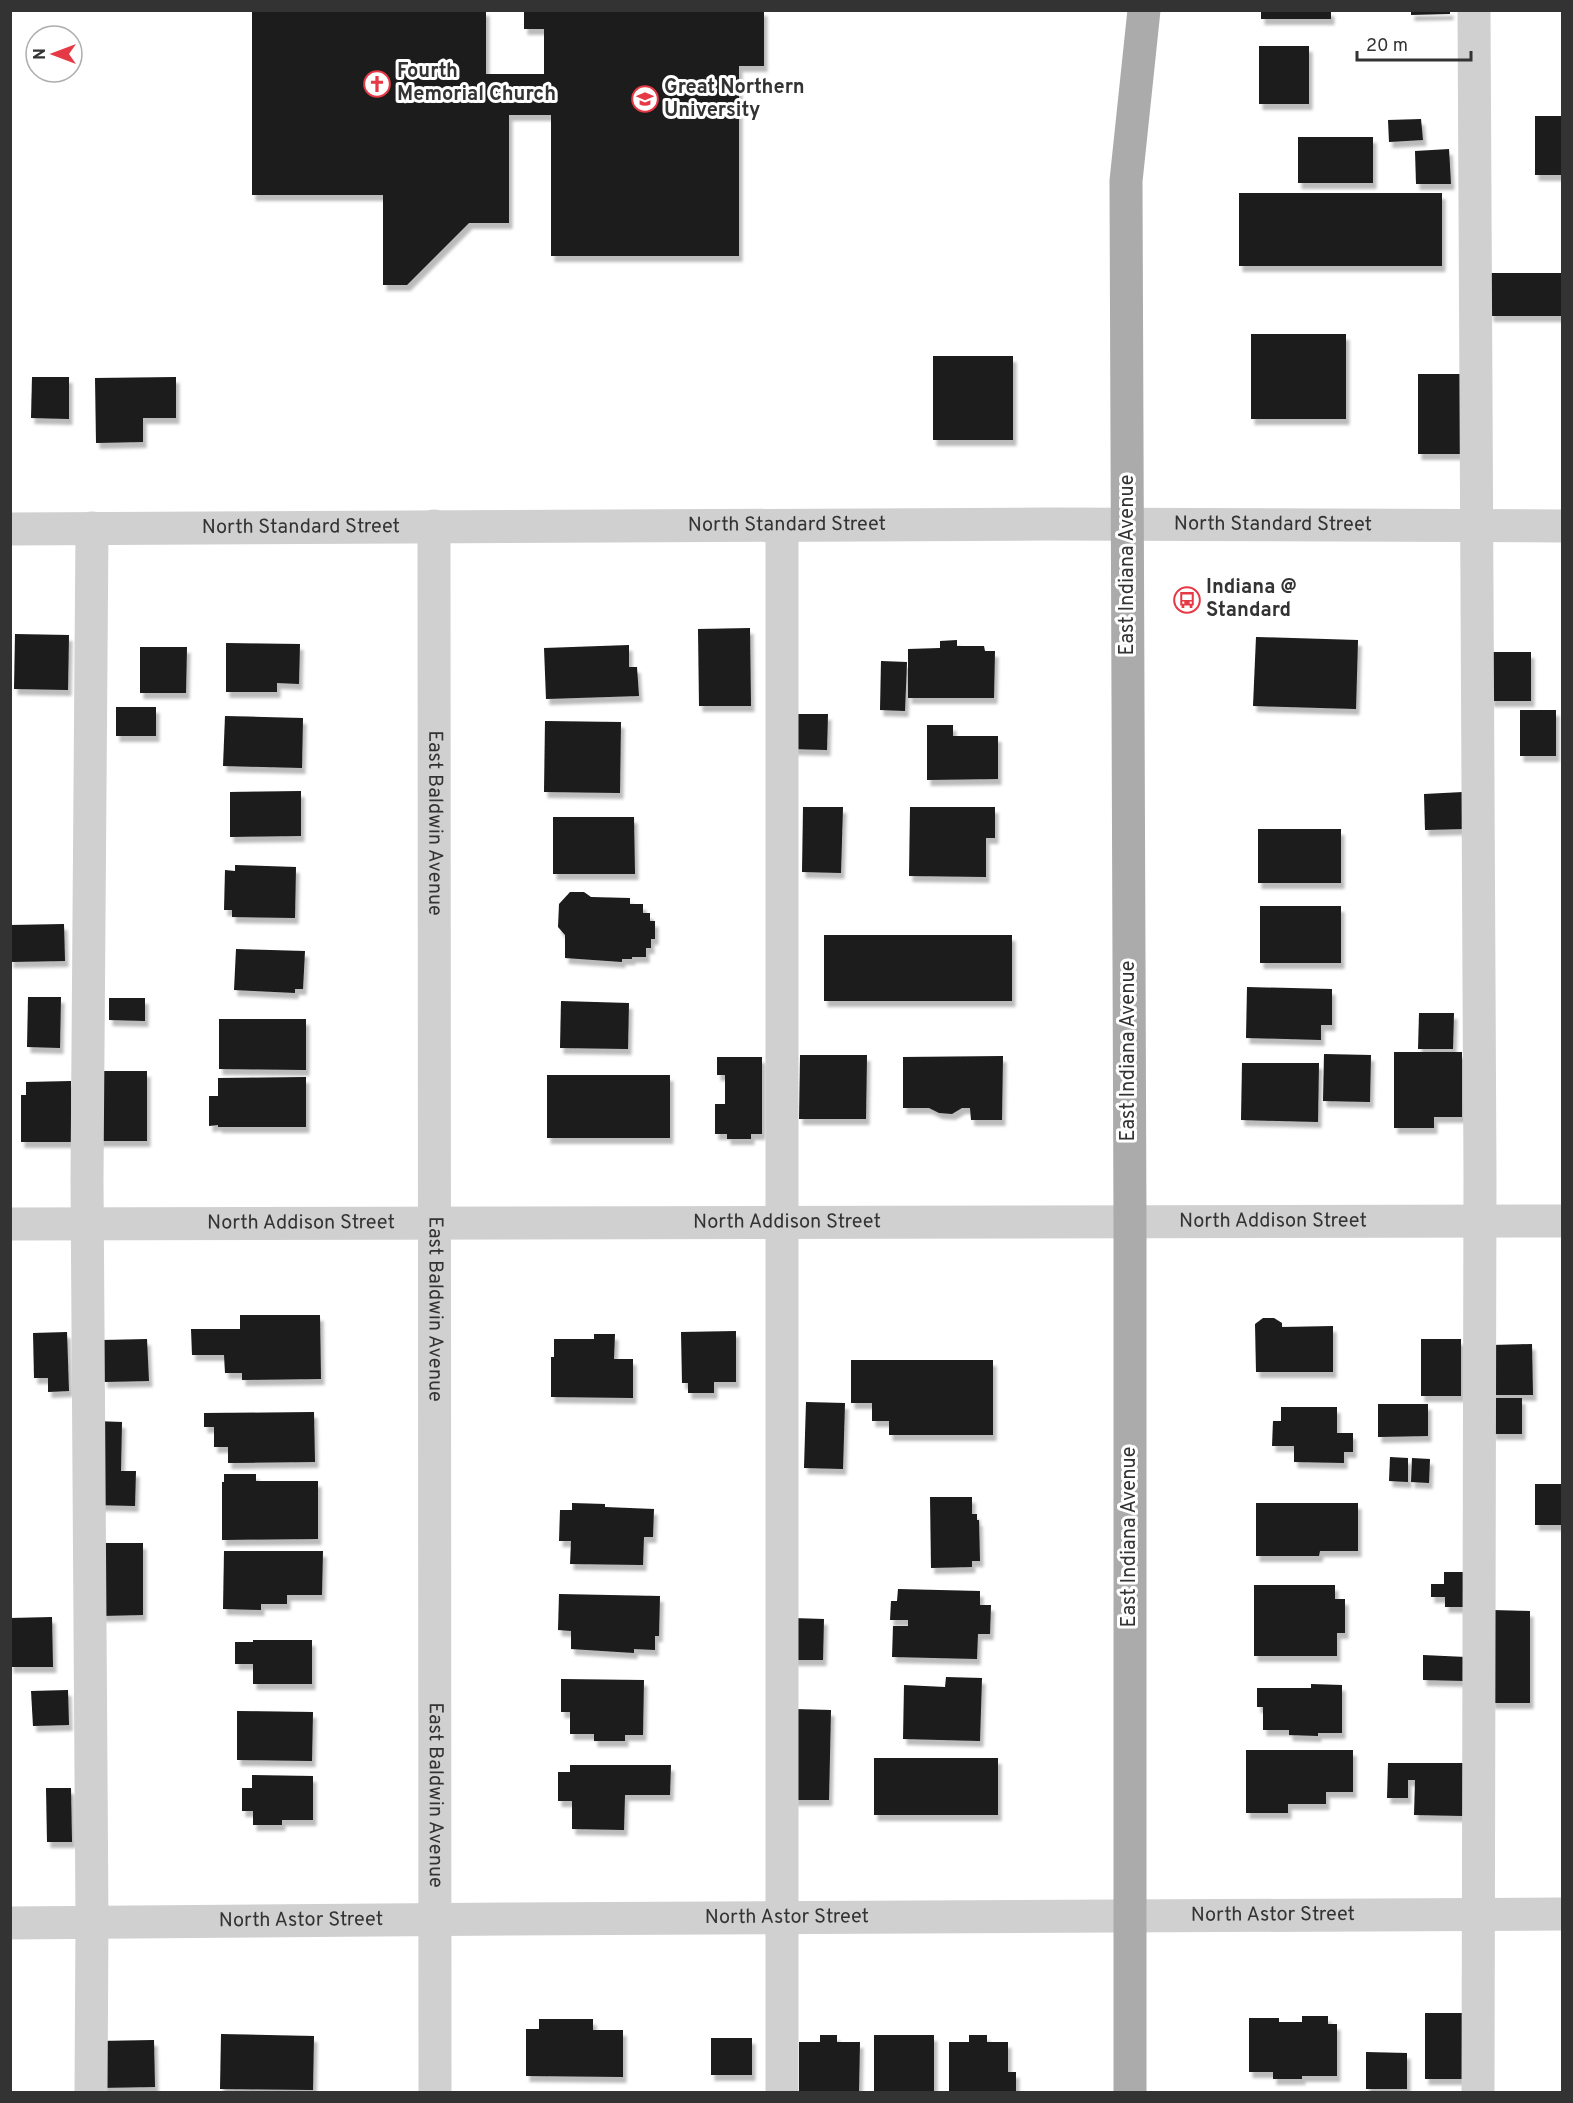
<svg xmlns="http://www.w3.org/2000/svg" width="1573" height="2103" viewBox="0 0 1573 2103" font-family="Overpass,sans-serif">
<defs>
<filter id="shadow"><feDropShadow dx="3.5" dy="6" stdDeviation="1.5" flood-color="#0004"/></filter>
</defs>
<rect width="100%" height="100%" fill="#fff"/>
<g fill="#1a1a1a" filter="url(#shadow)">
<polygon points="252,10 486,10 486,74 544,74 544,29 524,29 524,10 764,10 764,66 739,66 739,256 551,256 551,115 509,115 509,223 469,223 407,285 383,285 383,195 252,195"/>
<rect x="1261" y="10" width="70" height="9"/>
<polygon points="1411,10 1450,10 1450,14 1411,15"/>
<rect x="1259" y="46" width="50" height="58"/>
<rect x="1535" y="116" width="27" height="59"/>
<polygon points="1421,119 1423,140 1389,142 1388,120"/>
<rect x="1298" y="137" width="75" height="46"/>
<polygon points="1449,149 1451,184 1416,184 1415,151"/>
<rect x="1239" y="193" width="203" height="73"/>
<rect x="1490" y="273" width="72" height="43"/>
<rect x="1251" y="334" width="95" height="85"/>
<rect x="933" y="356" width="80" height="84"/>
<rect x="1418" y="374" width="49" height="80"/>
<polygon points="32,377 69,377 69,419 31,418"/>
<polygon points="176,377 176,418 143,418 143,442 96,443 95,378"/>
<polygon points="750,628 751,706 699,706 698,629"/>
<polygon points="15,634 69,635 68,690 14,689"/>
<polygon points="1256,637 1358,640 1356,709 1253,706"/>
<polygon points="957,640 957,646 984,646 985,651 995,651 994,698 908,698 908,649 940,648 940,641"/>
<polygon points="226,643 300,644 299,684 277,683 277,692 226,692"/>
<polygon points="629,645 629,667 637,667 639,696 546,699 544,648"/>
<polygon points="140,647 187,647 186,693 140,693"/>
<rect x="1490" y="652" width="41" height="49"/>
<polygon points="881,661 907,662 905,711 880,710"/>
<rect x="116" y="707" width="40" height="29"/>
<rect x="1520" y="710" width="36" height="46"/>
<polygon points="791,714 828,714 827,750 790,749"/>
<polygon points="225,716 303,718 302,768 223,766"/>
<polygon points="545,721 621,722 620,793 544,792"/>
<polygon points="927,725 953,725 953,736 998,736 998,779 927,780"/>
<polygon points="301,791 301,836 230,837 230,792"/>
<polygon points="1463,792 1464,829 1425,830 1424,794"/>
<polygon points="803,807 843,807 841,873 802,872"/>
<polygon points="910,807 995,807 995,838 986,838 986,877 909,876"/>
<polygon points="553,817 634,817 635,874 553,874"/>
<rect x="1258" y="829" width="83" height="54"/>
<polygon points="235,865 296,867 295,918 232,917 232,910 224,910 225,870 235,871"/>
<polygon points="570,892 584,892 591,897 630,898 630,904 643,904 643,913 650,913 650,921 655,921 655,939 651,939 651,948 646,948 646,957 632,957 632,959 622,959 622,962 565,958 565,935 558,927 559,904"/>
<rect x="1260" y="906" width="81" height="57"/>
<polygon points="64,924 65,961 10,962 10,925"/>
<rect x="824" y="935" width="188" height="66"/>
<polygon points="236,949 305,951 303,989 295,989 295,993 234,990"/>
<polygon points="1247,987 1332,989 1332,1025 1321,1025 1321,1040 1246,1038"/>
<polygon points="28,997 61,997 60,1048 27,1047"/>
<polygon points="109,998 145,998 145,1021 109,1020"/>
<polygon points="561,1001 629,1003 628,1049 560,1048"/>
<polygon points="1419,1013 1454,1013 1453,1049 1418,1049"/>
<polygon points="219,1019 306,1019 306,1070 219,1069"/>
<polygon points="1394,1052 1462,1052 1462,1117 1434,1117 1434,1128 1394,1128"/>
<polygon points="1324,1054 1371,1055 1370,1102 1323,1101"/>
<polygon points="800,1055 867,1055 866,1119 799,1119"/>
<polygon points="1003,1056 1002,1120 971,1120 970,1108 962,1108 952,1114 939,1113 929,1108 903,1108 903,1057"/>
<polygon points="717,1057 762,1057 762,1134 751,1134 751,1139 727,1139 727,1134 715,1134 715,1104 725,1104 725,1075 717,1075"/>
<polygon points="1242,1063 1319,1063 1318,1122 1241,1120"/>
<rect x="97" y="1071" width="50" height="70"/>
<rect x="547" y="1075" width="123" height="63"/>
<polygon points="306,1077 306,1127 218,1127 218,1125 209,1126 209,1096 218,1096 218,1078"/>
<polygon points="71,1081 71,1142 21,1142 21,1095 26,1095 26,1082"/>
<polygon points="240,1315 320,1315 321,1379 242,1380 242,1373 225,1373 224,1355 192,1355 191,1329 240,1329"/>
<polygon points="1263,1318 1274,1318 1282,1323 1282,1327 1333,1326 1333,1372 1256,1372 1255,1324"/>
<polygon points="736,1331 736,1382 714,1382 714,1393 688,1393 688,1383 682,1383 681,1332"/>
<polygon points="67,1332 69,1391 48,1392 48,1378 34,1378 33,1333"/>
<polygon points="594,1334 615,1334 614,1359 633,1359 633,1398 551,1397 551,1357 554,1357 554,1339 594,1339"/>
<polygon points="147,1339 149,1381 104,1382 102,1340"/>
<rect x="1421" y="1339" width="40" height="57"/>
<polygon points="1532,1344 1533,1395 1491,1395 1491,1345"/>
<polygon points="851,1360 993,1360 993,1435 889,1435 889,1421 872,1421 872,1403 851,1403"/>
<rect x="1492" y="1398" width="30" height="36"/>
<polygon points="806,1402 845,1403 843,1469 804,1468"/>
<polygon points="1378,1404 1428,1404 1428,1436 1378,1437"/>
<polygon points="1281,1407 1337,1407 1337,1433 1353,1433 1353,1452 1344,1452 1344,1463 1294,1462 1294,1446 1272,1446 1273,1421 1281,1421"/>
<polygon points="314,1412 315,1462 228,1463 228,1447 214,1447 214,1427 204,1427 204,1413"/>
<polygon points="95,1421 122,1422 121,1471 136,1471 135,1506 94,1505"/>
<polygon points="1390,1457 1408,1458 1408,1482 1389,1481"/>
<polygon points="1412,1458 1430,1459 1429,1483 1411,1482"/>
<polygon points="224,1474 256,1474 256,1481 318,1481 318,1539 222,1540 222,1482 224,1482"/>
<rect x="1535" y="1484" width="27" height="41"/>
<polygon points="930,1497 972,1497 972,1514 977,1514 977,1520 979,1520 980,1561 972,1561 972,1567 931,1568"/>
<polygon points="572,1503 605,1504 605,1507 654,1509 653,1537 644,1537 643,1565 570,1564 571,1541 559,1541 560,1510 572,1510"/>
<polygon points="1256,1503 1358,1503 1358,1551 1320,1551 1319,1556 1256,1556"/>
<polygon points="100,1543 143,1543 143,1615 101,1616"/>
<polygon points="224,1551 323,1551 322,1595 287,1595 287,1604 261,1604 261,1610 223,1609"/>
<polygon points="1444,1572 1463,1572 1463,1607 1445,1607 1445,1597 1431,1597 1431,1584 1444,1584"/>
<polygon points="1254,1585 1335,1585 1335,1599 1345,1599 1345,1633 1337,1633 1337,1656 1254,1656"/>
<polygon points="898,1589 980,1591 980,1605 991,1605 990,1634 978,1634 977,1659 892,1657 893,1626 908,1626 908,1620 890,1620 891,1601 897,1601"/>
<polygon points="559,1594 660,1596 659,1636 655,1636 655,1650 634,1649 634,1653 571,1649 571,1631 558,1630"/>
<polygon points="1492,1610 1530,1611 1530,1703 1491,1703"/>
<polygon points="52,1617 53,1667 10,1667 10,1618"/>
<polygon points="793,1618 824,1619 823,1660 792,1660"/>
<polygon points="253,1640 312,1640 312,1684 253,1684 253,1664 235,1664 235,1642 253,1642"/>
<polygon points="1423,1655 1466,1657 1465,1681 1423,1680"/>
<polygon points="946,1677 982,1678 980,1741 903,1739 904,1685 945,1687"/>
<polygon points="561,1679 644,1680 643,1735 625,1735 625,1741 594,1741 594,1734 570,1734 570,1712 561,1712"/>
<polygon points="1311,1684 1342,1685 1342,1733 1318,1733 1318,1736 1289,1735 1289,1730 1263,1730 1263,1707 1257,1707 1257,1688 1311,1688"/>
<polygon points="68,1690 69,1725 33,1726 31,1691"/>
<polygon points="794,1709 831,1710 829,1800 793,1800"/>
<polygon points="237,1711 313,1712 312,1761 237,1760"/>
<polygon points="1246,1750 1353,1750 1353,1792 1326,1792 1326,1804 1288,1804 1288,1813 1246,1813"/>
<rect x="874" y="1758" width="124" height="57"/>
<polygon points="1388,1763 1463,1763 1463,1816 1414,1815 1415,1780 1408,1780 1408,1798 1387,1798"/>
<polygon points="570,1765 671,1765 670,1795 625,1795 624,1830 572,1829 572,1801 558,1801 558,1772 570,1772"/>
<polygon points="252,1775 313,1776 313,1820 282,1820 282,1825 253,1825 253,1811 242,1811 242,1788 252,1788"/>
<polygon points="46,1788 71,1788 72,1842 47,1842"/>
<rect x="1425" y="2013" width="40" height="66"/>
<polygon points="1302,2016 1328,2016 1328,2024 1337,2024 1337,2076 1302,2076 1302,2079 1273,2079 1273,2072 1249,2072 1249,2018 1279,2018 1279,2022 1302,2022"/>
<polygon points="539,2019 593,2019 593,2030 623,2030 623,2077 526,2076 526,2029 539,2029"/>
<polygon points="221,2034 314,2036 313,2090 220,2089"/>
<polygon points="820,2035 837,2035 837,2042 860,2042 859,2092 799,2092 799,2042 820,2042"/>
<rect x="874" y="2035" width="60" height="57"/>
<polygon points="969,2035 987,2035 987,2042 1008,2042 1008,2072 1016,2072 1016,2091 949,2092 949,2042 969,2042"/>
<rect x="711" y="2038" width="41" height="37"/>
<polygon points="154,2040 155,2087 98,2088 98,2041"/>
<polygon points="1366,2052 1407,2053 1407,2089 1366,2089"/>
</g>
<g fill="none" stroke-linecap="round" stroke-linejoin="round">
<g stroke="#d0d0d0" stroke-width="33">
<polyline points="1474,10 1480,1177 1478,2092"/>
<path id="s1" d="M434 526 435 2092"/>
<polyline points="782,526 782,2092"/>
<path id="s2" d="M10 529 1048 524 1562 526"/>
<path id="s3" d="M10 1224 1562 1221"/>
<path id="s4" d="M10 1923 506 1919 1562 1914"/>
<polyline points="91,2092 92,1922 87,1179 92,528"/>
</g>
<polyline stroke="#ababab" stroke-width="33" points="1130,2092 1130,1222 1126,181 1144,10"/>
</g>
<defs>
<g id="church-ring" transform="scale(1.35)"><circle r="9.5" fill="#fff" stroke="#e63946" stroke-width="1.5"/><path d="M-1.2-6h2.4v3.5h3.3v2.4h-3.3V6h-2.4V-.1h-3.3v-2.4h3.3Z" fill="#e63946"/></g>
<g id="university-ring" transform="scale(1.35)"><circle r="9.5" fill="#fff" stroke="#e63946" stroke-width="1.5"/><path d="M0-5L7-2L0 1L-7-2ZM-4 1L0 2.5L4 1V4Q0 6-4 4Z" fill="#e63946"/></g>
<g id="bus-ring" transform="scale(1.35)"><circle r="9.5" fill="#fff" stroke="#e63946" stroke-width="1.5"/><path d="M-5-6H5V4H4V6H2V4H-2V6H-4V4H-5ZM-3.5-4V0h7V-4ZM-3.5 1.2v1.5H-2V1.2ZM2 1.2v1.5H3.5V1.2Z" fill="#e63946"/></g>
</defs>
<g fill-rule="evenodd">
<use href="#church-ring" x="377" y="84"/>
<use href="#university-ring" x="645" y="99"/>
<use href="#bus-ring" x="1187" y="600"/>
</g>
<g text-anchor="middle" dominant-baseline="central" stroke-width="6" stroke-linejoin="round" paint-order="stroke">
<g font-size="20" font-weight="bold" fill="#333" stroke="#fff" text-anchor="start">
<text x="397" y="72">Fourth<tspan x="397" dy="23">Memorial Church</tspan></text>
<text x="664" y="88">Great Northern<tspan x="664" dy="23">University</tspan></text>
<text x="1206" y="588">Indiana @<tspan x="1206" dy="23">Standard</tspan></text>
</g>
<g font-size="20" fill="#333" stroke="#fff">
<text stroke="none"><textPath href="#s2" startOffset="1263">North Standard Street</textPath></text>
<text stroke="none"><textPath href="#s2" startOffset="777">North Standard Street</textPath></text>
<text stroke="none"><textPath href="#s2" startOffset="291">North Standard Street</textPath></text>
<text transform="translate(1128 565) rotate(-90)">East Indiana Avenue</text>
<text stroke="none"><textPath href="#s1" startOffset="297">East Baldwin Avenue</textPath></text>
<text transform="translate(1129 1051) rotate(-90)">East Indiana Avenue</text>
<text stroke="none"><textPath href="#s3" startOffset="1263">North Addison Street</textPath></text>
<text stroke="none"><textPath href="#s3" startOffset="291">North Addison Street</textPath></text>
<text stroke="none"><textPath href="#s3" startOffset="777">North Addison Street</textPath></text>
<text stroke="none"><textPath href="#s1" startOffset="783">East Baldwin Avenue</textPath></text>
<text transform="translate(1130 1537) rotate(-90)">East Indiana Avenue</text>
<text stroke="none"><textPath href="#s1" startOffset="1269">East Baldwin Avenue</textPath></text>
<text stroke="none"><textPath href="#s4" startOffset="1263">North Astor Street</textPath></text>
<text stroke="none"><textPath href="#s4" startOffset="777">North Astor Street</textPath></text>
<text stroke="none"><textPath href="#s4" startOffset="291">North Astor Street</textPath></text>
</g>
</g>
<rect width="1573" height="2103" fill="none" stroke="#333333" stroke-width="24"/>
<g transform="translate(54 54) rotate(270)"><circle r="28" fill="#ffffff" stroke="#adadad" stroke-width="1.5"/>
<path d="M0-4.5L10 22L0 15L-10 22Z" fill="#e63946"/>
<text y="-9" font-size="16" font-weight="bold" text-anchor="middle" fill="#333333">N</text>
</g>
<path d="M1357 51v9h114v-9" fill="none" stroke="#333333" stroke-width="3"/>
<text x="1366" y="51" font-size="18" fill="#333333" stroke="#ffffff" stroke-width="4.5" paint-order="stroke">20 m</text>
</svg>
